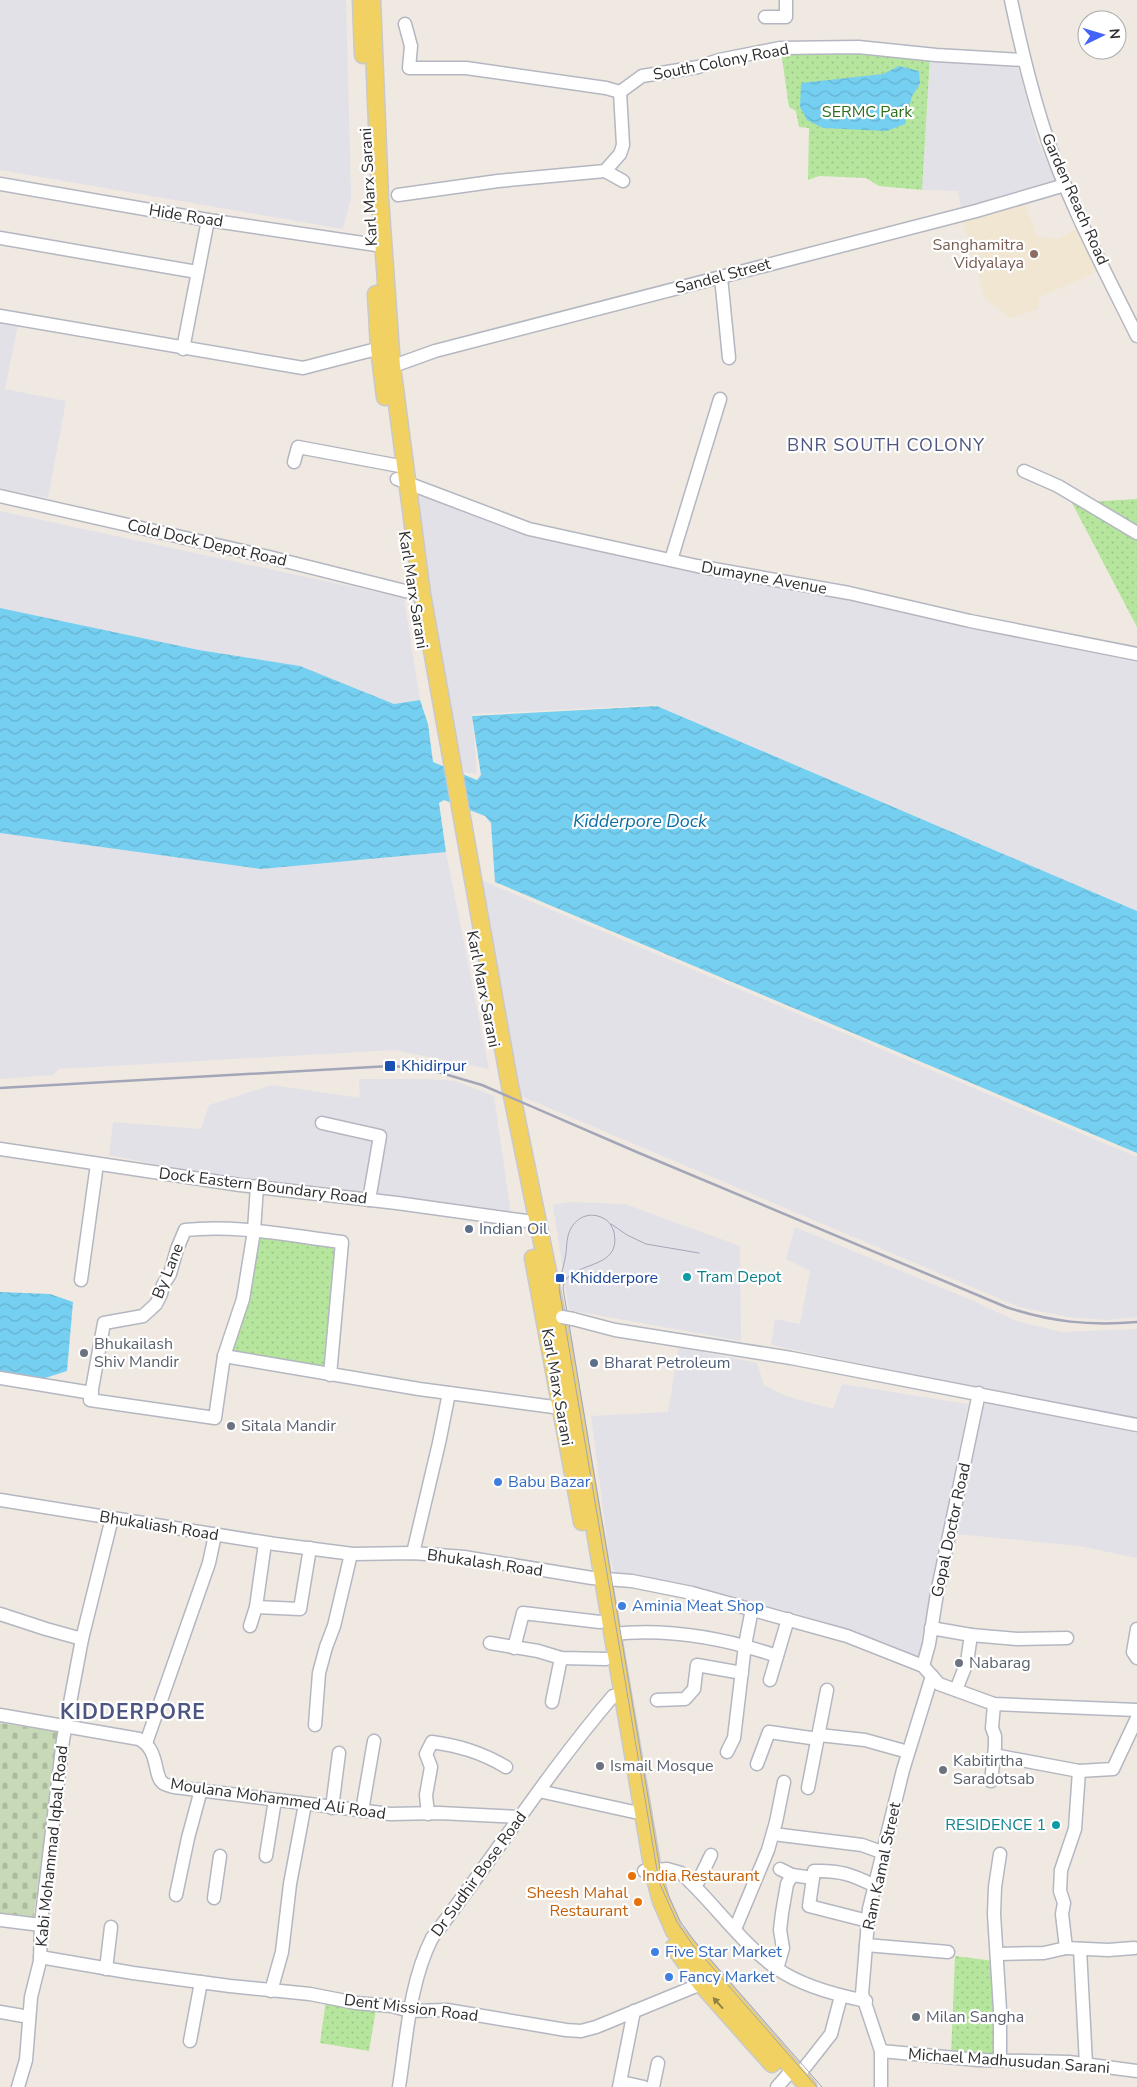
<svg xmlns="http://www.w3.org/2000/svg" width="1137" height="2087" viewBox="0 0 1137 2087" font-family="'Nunito Sans',sans-serif">
<defs>
<pattern id="grass-dots" width="8" height="8" patternUnits="userSpaceOnUse" patternTransform="scale(1.25)"><rect width="8" height="8" fill="#b6e59e"/><path d="M2 2h.1M6 6h.1" fill="none" stroke="#9dc588" stroke-width="1.8" stroke-linecap="round"/></pattern>
<pattern id="cemetery-stones" width="16" height="16" patternUnits="userSpaceOnUse" patternTransform="scale(1.25)"><rect width="16" height="16" fill="#c8d9b8"/><path d="M2 7V4a2 2 0 0 1 4 0v3zM10 15v-3a2 2 0 0 1 4 0v3z" fill="#acbb9e"/></pattern>
<pattern id="water-waves" width="16" height="10" patternUnits="userSpaceOnUse" patternTransform="scale(1.25)"><rect width="16" height="10" fill="#75cff0"/><path d="M0 5q4-4 8 0t8 0" fill="none" stroke="#66b2ce"/></pattern>
</defs>
<rect width="100%" height="100%" fill="#efe9e1"/>
<g fill="#e3e1e8">
<polygon points="0,0 346,0 351,197 343,229 0,170"/>
<polygon points="930,56 1017,63 1037,139 1057,184 962,212 958,191 922,190"/>
<polygon points="0,320 18,324 5,389 66,401 48,498 0,488"/>
<polygon points="414,489 527,531 1137,656 1137,911 656,705 472,714 477,774 464,772 435,627"/>
<polygon points="0,511 404,598 420,700 394,704 300,666 199,650 0,608"/>
<polygon points="0,833 354,861 446,852 489,1069 394,1050 59,1069 53,1075 0,1079"/>
<polygon points="481,880 1137,1157 1137,1317 1107,1320 1067,1317 1019,1307 516,1094"/>
<polygon points="359,1079 427,1079 455,1081 494,1096 511,1214 449,1207 364,1191 313,1188 220,1177 109,1155 113,1122 201,1129 209,1105 272,1085 360,1098"/>
<polygon points="570,1202 625,1204 740,1246 741,1341 569,1310 553,1205"/>
<polygon points="795,1227 976,1302 1016,1321 1062,1332 1137,1329 1137,1417 1125,1416 984,1389 771,1345 775,1319 800,1324 810,1271 786,1259"/>
<polygon points="679,1347 757,1363 764,1385 786,1396 833,1409 842,1384 968,1404 945,1524 931,1607 918,1658 873,1639 796,1613 685,1585 614,1572 609,1555 591,1416 668,1412"/>
<polygon points="984,1400 1137,1429 1137,1558 1079,1546 956,1534"/>
</g>
<polygon fill="#f0e6d1" points="1023,199 1037,236 1058,239 1082,226 1103,269 1039,297 1038,309 1011,318 985,299 962,218"/>
<g fill="url(#grass-dots)">
<polygon points="857,49 930,56 922,190 879,186 866,178 819,176 808,180 809,128 799,127 796,111 789,107 781,51"/>
<polygon points="1137,499 1137,627 1072,503"/>
<polygon points="257,1234 339,1244 327,1371 229,1354"/>
<polygon points="955,1956 994,1961 999,2058 951,2056"/>
<polygon points="326,2000 376,2009 369,2051 320,2043"/>
</g>
<polygon fill="url(#cemetery-stones)" points="0,1723 60,1732 33,1920 0,1916"/>
<g fill="url(#water-waves)">
<polygon points="899,66 919,71 920,84 912,96 905,124 887,131 823,128 807,120 800,107 801,83 883,74"/>
<polygon points="0,608 199,650 300,666 394,704 420,700 428,724 433,762 477,780 481,775 472,716 657,706 1137,911 1137,1153 495,882 491,823 485,816 444,800 439,803 446,852 261,869 0,833"/>
<polygon points="0,1292 50,1294 73,1302 67,1371 42,1379 9,1372 0,1373"/>
</g>
<g fill="none" stroke-linecap="round" stroke-linejoin="round">
<g stroke="#b4b7c1" stroke-width="15">
<g id="minor">
<path d="M1011 0C1020 43 1030 85 1043 126 1065 197 1104 269 1137 336"/>
<polyline points="765,17 786,17 786,0"/>
<polyline points="405,24 411,46 409,68 466,68 606,88 620,92 642,76 698,67 719,60 780,48 858,47 936,55 1024,60"/>
<polyline points="605,171 620,154 623,145 620,92"/>
<polyline points="0,184 208,220 383,246"/>
<polyline points="398,195 498,181 605,171 623,181"/>
<polyline points="0,238 197,272"/>
<polyline points="721,277 729,358"/>
<polyline points="0,316 303,368 388,346"/>
<polyline points="183,349 208,220"/>
<polyline points="385,369 435,351 976,211 1065,185"/>
<polyline points="294,462 298,447 405,467"/>
<polyline points="1024,471 1058,486 1137,533"/>
<polyline points="397,479 529,529 697,566 849,593 970,621 1137,654"/>
<polyline points="0,496 269,557 413,593"/>
<polyline points="671,560 720,399"/>
<polyline points="322,1123 380,1136 369,1200"/>
<polyline points="0,1149 240,1185 397,1203 526,1221"/>
<path d="M257 1186 254 1231 243 1299 224 1356 215 1418 90 1400 104 1323 143 1316 156 1304 161 1294 163 1285 170 1274 177 1249 185 1230C237 1224 291 1236 342 1242L330 1375"/>
<polyline points="81,1280 97,1164"/>
<polyline points="573,1319 615,1330 791,1358 1137,1425"/>
<polyline points="224,1356 419,1389 561,1408 570,1407"/>
<polyline points="0,1378 92,1393"/>
<polyline points="0,1500 275,1544 353,1554 413,1553 464,1557 592,1578 632,1581 692,1593 847,1636 923,1666 939,1684 994,1704 1137,1710"/>
<polyline points="413,1553 439,1443 449,1393"/>
<polyline points="256,1607 300,1609 310,1548"/>
<polyline points="0,1614 46,1629 82,1639"/>
<polyline points="250,1626 256,1607 265,1543"/>
<polyline points="931,1628 971,1635 1017,1639 1067,1638"/>
<polyline points="1137,1629 1133,1652 1137,1658"/>
<path d="M612 1634C668 1628 724 1638 777 1656"/>
<polyline points="490,1643 538,1651 561,1658 606,1659"/>
<polyline points="514,1648 523,1613 600,1622"/>
<polyline points="923,1666 929,1644 937,1593 979,1393"/>
<polyline points="770,1680 788,1619"/>
<polyline points="956,1690 967,1662 971,1635"/>
<polyline points="657,1700 685,1699 694,1689 697,1665 742,1673"/>
<polyline points="552,1702 561,1658"/>
<path d="M0 1715 139 1739C160 1750 153 1776 163 1783 165 1785 171 1786 174 1787L390 1814 439 1813 520 1817"/>
<polyline points="315,1725 319,1673 326,1647 334,1626 351,1554"/>
<polyline points="819,1735 865,1740 908,1752"/>
<polyline points="146,1743 209,1563 215,1535"/>
<polyline points="727,1752 734,1738 745,1645 752,1609"/>
<polyline points="994,1755 1079,1771 1113,1769 1137,1718"/>
<polyline points="757,1764 769,1732 818,1739"/>
<polyline points="1079,1771 1075,1829 1061,1870 1060,1891 1064,1903 1062,1914 1066,1948 1108,1950 1134,1948"/>
<polyline points="991,1781 995,1747 995,1736 992,1728 994,1704"/>
<polyline points="808,1788 827,1690"/>
<polyline points="539,1791 634,1812 642,1811"/>
<polyline points="332,1808 339,1753"/>
<polyline points="362,1811 374,1741"/>
<path d="M428 1814 426 1795 431 1767 426 1754 432 1742C459 1746 481 1752 506 1767"/>
<polyline points="773,1834 862,1845 884,1853"/>
<polyline points="266,1856 275,1800"/>
<polyline points="780,1869 792,1875 813,1878"/>
<path d="M644 1871 667 1869 681 1873C714 1903 740 1942 776 1968 801 1986 836 1995 866 2001"/>
<polyline points="696,1886 711,1855"/>
<polyline points="176,1895 188,1838 201,1790"/>
<polyline points="214,1898 220,1856"/>
<polyline points="0,1920 41,1925"/>
<path d="M868 1921 809 1906 814 1871C840 1870 853 1875 875 1886"/>
<polyline points="735,1929 768,1850 776,1822 784,1782"/>
<polyline points="866,1945 948,1952"/>
<polyline points="1080,1949 1086,2064"/>
<polyline points="998,1954 1044,1953 1066,1948"/>
<polyline points="40,1957 133,1973 230,1986 310,1994 356,2003 392,2006 410,2011 447,2010 566,2030 581,2031 596,2027 701,1984 708,1979"/>
<polyline points="106,1969 111,1927"/>
<polyline points="777,1969 783,1948 780,1930 782,1913 787,1884 792,1875"/>
<polyline points="271,1991 282,1952 290,1884 305,1804"/>
<polyline points="0,2012 29,2017"/>
<polyline points="190,2041 201,1982"/>
<polyline points="881,2051 978,2060 1069,2062 1137,2071"/>
<polyline points="1000,2060 1000,2010 994,1914 995,1887 1000,1854"/>
<polyline points="802,2071 831,2034 841,1996"/>
<polyline points="621,2082 644,2087"/>
<polyline points="18,2087 26,2060 31,1997 40,1961 41,1923 63,1740 82,1639 112,1518"/>
<path d="M399 2087C407 2037 409 1984 432 1938 493 1858 548 1772 613 1696L622 1695"/>
<polyline points="619,2087 634,2011"/>
<polyline points="653,2087 658,2063"/>
<polyline points="777,2087 792,2070"/>
<polyline points="881,2087 881,2051 862,1994 869,1909 903,1770 932,1676"/>
</g>
</g>
<g stroke="#c9c9c9" stroke-width="19">
<g id="major">
<polyline points="361,0 363,55"/>
<polyline points="372,0 380,198 392,366 422,594 509,1081 563,1345 653,1871 661,1901 674,1931 808,2087"/>
<polyline points="376,294 379,348 385,397"/>
<polyline points="533,1258 582,1522"/>
<polyline points="674,1947 701,1984 772,2064"/>
</g>
</g>
<use href="#minor" stroke="#fff" stroke-width="12"/>
<use href="#major" stroke="#f2d163" stroke-width="16"/>
<g stroke="#a3a6b8" stroke-width="1">
<polyline points="611,1224 627,1235 646,1244 699,1253"/>
<path d="M817 2087 692 1944 677 1922 659 1882 559 1288C560 1277 563 1269 565 1259 567 1251 566 1243 568 1236 572 1220 587 1210 603 1218 609 1221 612 1226 614 1232 623 1273 566 1259 563 1288L662 1881 680 1921 695 1942 822 2087"/>
</g>
<path stroke="#a3a6b8" stroke-width="2.5" d="M0 1088 390 1066 424 1068 482 1085 639 1153 1006 1307C1051 1322 1089 1326 1137 1322"/>
<g stroke="#b4b7c1" stroke-width="15" stroke-linecap="butt">
<polyline id="minor-bridge" points="562,1317 573,1319"/>
</g>
<use href="#minor-bridge" stroke="#fff" stroke-width="12"/>
</g>
<defs><path id="oneway-solid" d="M-6-.8H1V-3.2L6.5 0L1 3.2V.8H-6Z" transform="scale(1.25)"/></defs>
<use fill="#908048" href="#oneway-solid" transform="translate(718 2003) rotate(-132)"/>
<circle fill="#8d6e63" stroke="#fff" stroke-width="2" cx="1034" cy="254" r="5"/>
<g fill="#1a4fb4" stroke="#fff" stroke-width="2">
<rect x="384" y="1060" width="12" height="12" rx="2.5"/>
<rect x="555" y="1273" width="10" height="10" rx="2.5"/>
</g>
<g fill="#5c6f8a" stroke="#fff" stroke-width="2">
<circle cx="469" cy="1229" r="5"/>
<circle cx="594" cy="1363" r="5"/>
</g>
<g fill="#0f9aa8" stroke="#fff" stroke-width="2">
<circle cx="687" cy="1277" r="5"/>
<circle cx="1056" cy="1825" r="5"/>
</g>
<g fill="#6b7280" stroke="#fff" stroke-width="2">
<circle cx="84" cy="1353" r="5"/>
<circle cx="231" cy="1426" r="5"/>
<circle cx="959" cy="1663" r="5"/>
<circle cx="600" cy="1766" r="5"/>
<circle cx="943" cy="1770" r="5"/>
<circle cx="916" cy="2017" r="5"/>
</g>
<g fill="#3f7fe0" stroke="#fff" stroke-width="2">
<circle cx="498" cy="1482" r="5"/>
<circle cx="622" cy="1606" r="5"/>
<circle cx="655" cy="1952" r="5"/>
<circle cx="669" cy="1977" r="5"/>
</g>
<g fill="#e8710a" stroke="#fff" stroke-width="2">
<circle cx="632" cy="1876" r="5"/>
<circle cx="638" cy="1902" r="5"/>
</g>
<g text-anchor="middle" dominant-baseline="central" stroke-width="4.5" stroke-linejoin="round" paint-order="stroke">
<g font-size="16" fill="#2e2e2e" stroke="#fff">
<text transform="translate(721 62) rotate(-11)">South Colony Road</text>
<text transform="translate(369 187) rotate(-93)">Karl Marx Sarani</text>
<text transform="translate(1075 199) rotate(66)">Garden Reach Road</text>
<text transform="translate(186 216) rotate(9)">Hide Road</text>
<text transform="translate(723 276) rotate(-15)">Sandel Street</text>
<text transform="translate(207 543) rotate(13)">Cold Dock Depot Road</text>
<text transform="translate(764 578) rotate(10)">Dumayne Avenue</text>
<text transform="translate(413 590) rotate(81)">Karl Marx Sarani</text>
<text transform="translate(483 989) rotate(79)">Karl Marx Sarani</text>
<text transform="translate(263 1186) rotate(7)">Dock Eastern Boundary Road</text>
<text transform="translate(168 1271) rotate(-68)">By Lane</text>
<text transform="translate(557 1387) rotate(80)">Karl Marx Sarani</text>
<text transform="translate(159 1526) rotate(9)">Bhukaliash Road</text>
<text transform="translate(951 1530) rotate(-78)">Gopal Doctor Road</text>
<text transform="translate(485 1563) rotate(8)">Bhukalash Road</text>
<text transform="translate(278 1799) rotate(8)">Moulana Mohammed Ali Road</text>
<text transform="translate(52 1846) rotate(-84)">Kabi Mohammad Iqbal Road</text>
<text transform="translate(882 1866) rotate(-78)">Ram Kamal Street</text>
<text transform="translate(479 1874) rotate(-54)">Dr Sudhir Bose Road</text>
<text transform="translate(411 2008) rotate(7)">Dent Mission Road</text>
<text transform="translate(1009 2061) rotate(4)">Michael Madhusudan Sarani</text>
</g>
<g font-size="16" fill="#2c6e1b" stroke="#fff">
<text x="867" y="112">SERMC Park</text>
</g>
<g font-size="16" fill="#785e54" stroke="#fff" text-anchor="end">
<text x="1024" y="245">Sanghamitra<tspan x="1024" dy="18">Vidyalaya</tspan></text>
</g>
<g font-size="16" fill="#164399" stroke="#fff" text-anchor="start">
<text x="401" y="1066">Khidirpur</text>
<text x="570" y="1278">Khidderpore</text>
</g>
<g font-size="16" fill="#4e5e75" stroke="#fff" text-anchor="start">
<text x="479" y="1229">Indian Oil</text>
<text x="604" y="1363">Bharat Petroleum</text>
</g>
<g font-size="16" fill="#0d838f" stroke="#fff" text-anchor="start">
<text x="697" y="1277">Tram Depot</text>
<text x="1046" y="1825" text-anchor="end">RESIDENCE 1</text>
</g>
<g font-size="16" fill="#5b616d" stroke="#fff" text-anchor="start">
<text x="94" y="1344">Bhukailash<tspan x="94" dy="18">Shiv Mandir</tspan></text>
<text x="241" y="1426">Sitala Mandir</text>
<text x="969" y="1663">Nabarag</text>
<text x="953" y="1761">Kabitirtha<tspan x="953" dy="18">Saradotsab</tspan></text>
<text x="610" y="1766">Ismail Mosque</text>
<text x="926" y="2017">Milan Sangha</text>
</g>
<g font-size="16" fill="#366cbe" stroke="#fff" text-anchor="start">
<text x="508" y="1482">Babu Bazar</text>
<text x="632" y="1606">Aminia Meat Shop</text>
<text x="665" y="1952">Five Star Market</text>
<text x="679" y="1977">Fancy Market</text>
</g>
<g font-size="16" fill="#c56008" stroke="#fff" text-anchor="start">
<text x="642" y="1876">India Restaurant</text>
<text x="628" y="1893" text-anchor="end">Sheesh Mahal<tspan x="628" dy="18">Restaurant</tspan></text>
</g>
<g font-size="18" letter-spacing="1" fill="#4d5680" stroke="#fff">
<text x="886" y="445">BNR SOUTH COLONY</text>
</g>
<g font-size="18" font-style="italic" fill="#0d6fa3" stroke="#fff">
<text x="640" y="821">Kidderpore Dock</text>
</g>
<g font-size="21" font-weight="bold" letter-spacing="1" fill="#4d5680" stroke="#fff">
<text x="133" y="1712">KIDDERPORE</text>
</g>
</g>
<g transform="translate(1102 35) rotate(85)"><circle r="24" fill="#ffffff" stroke="#ababab"/>
<path d="M0-4L9 19L0 12L-9 19Z" fill="#4264fb"/>
<text y="-8" font-size="14" font-weight="bold" text-anchor="middle" fill="#2e2e2e">N</text>
</g>
</svg>
